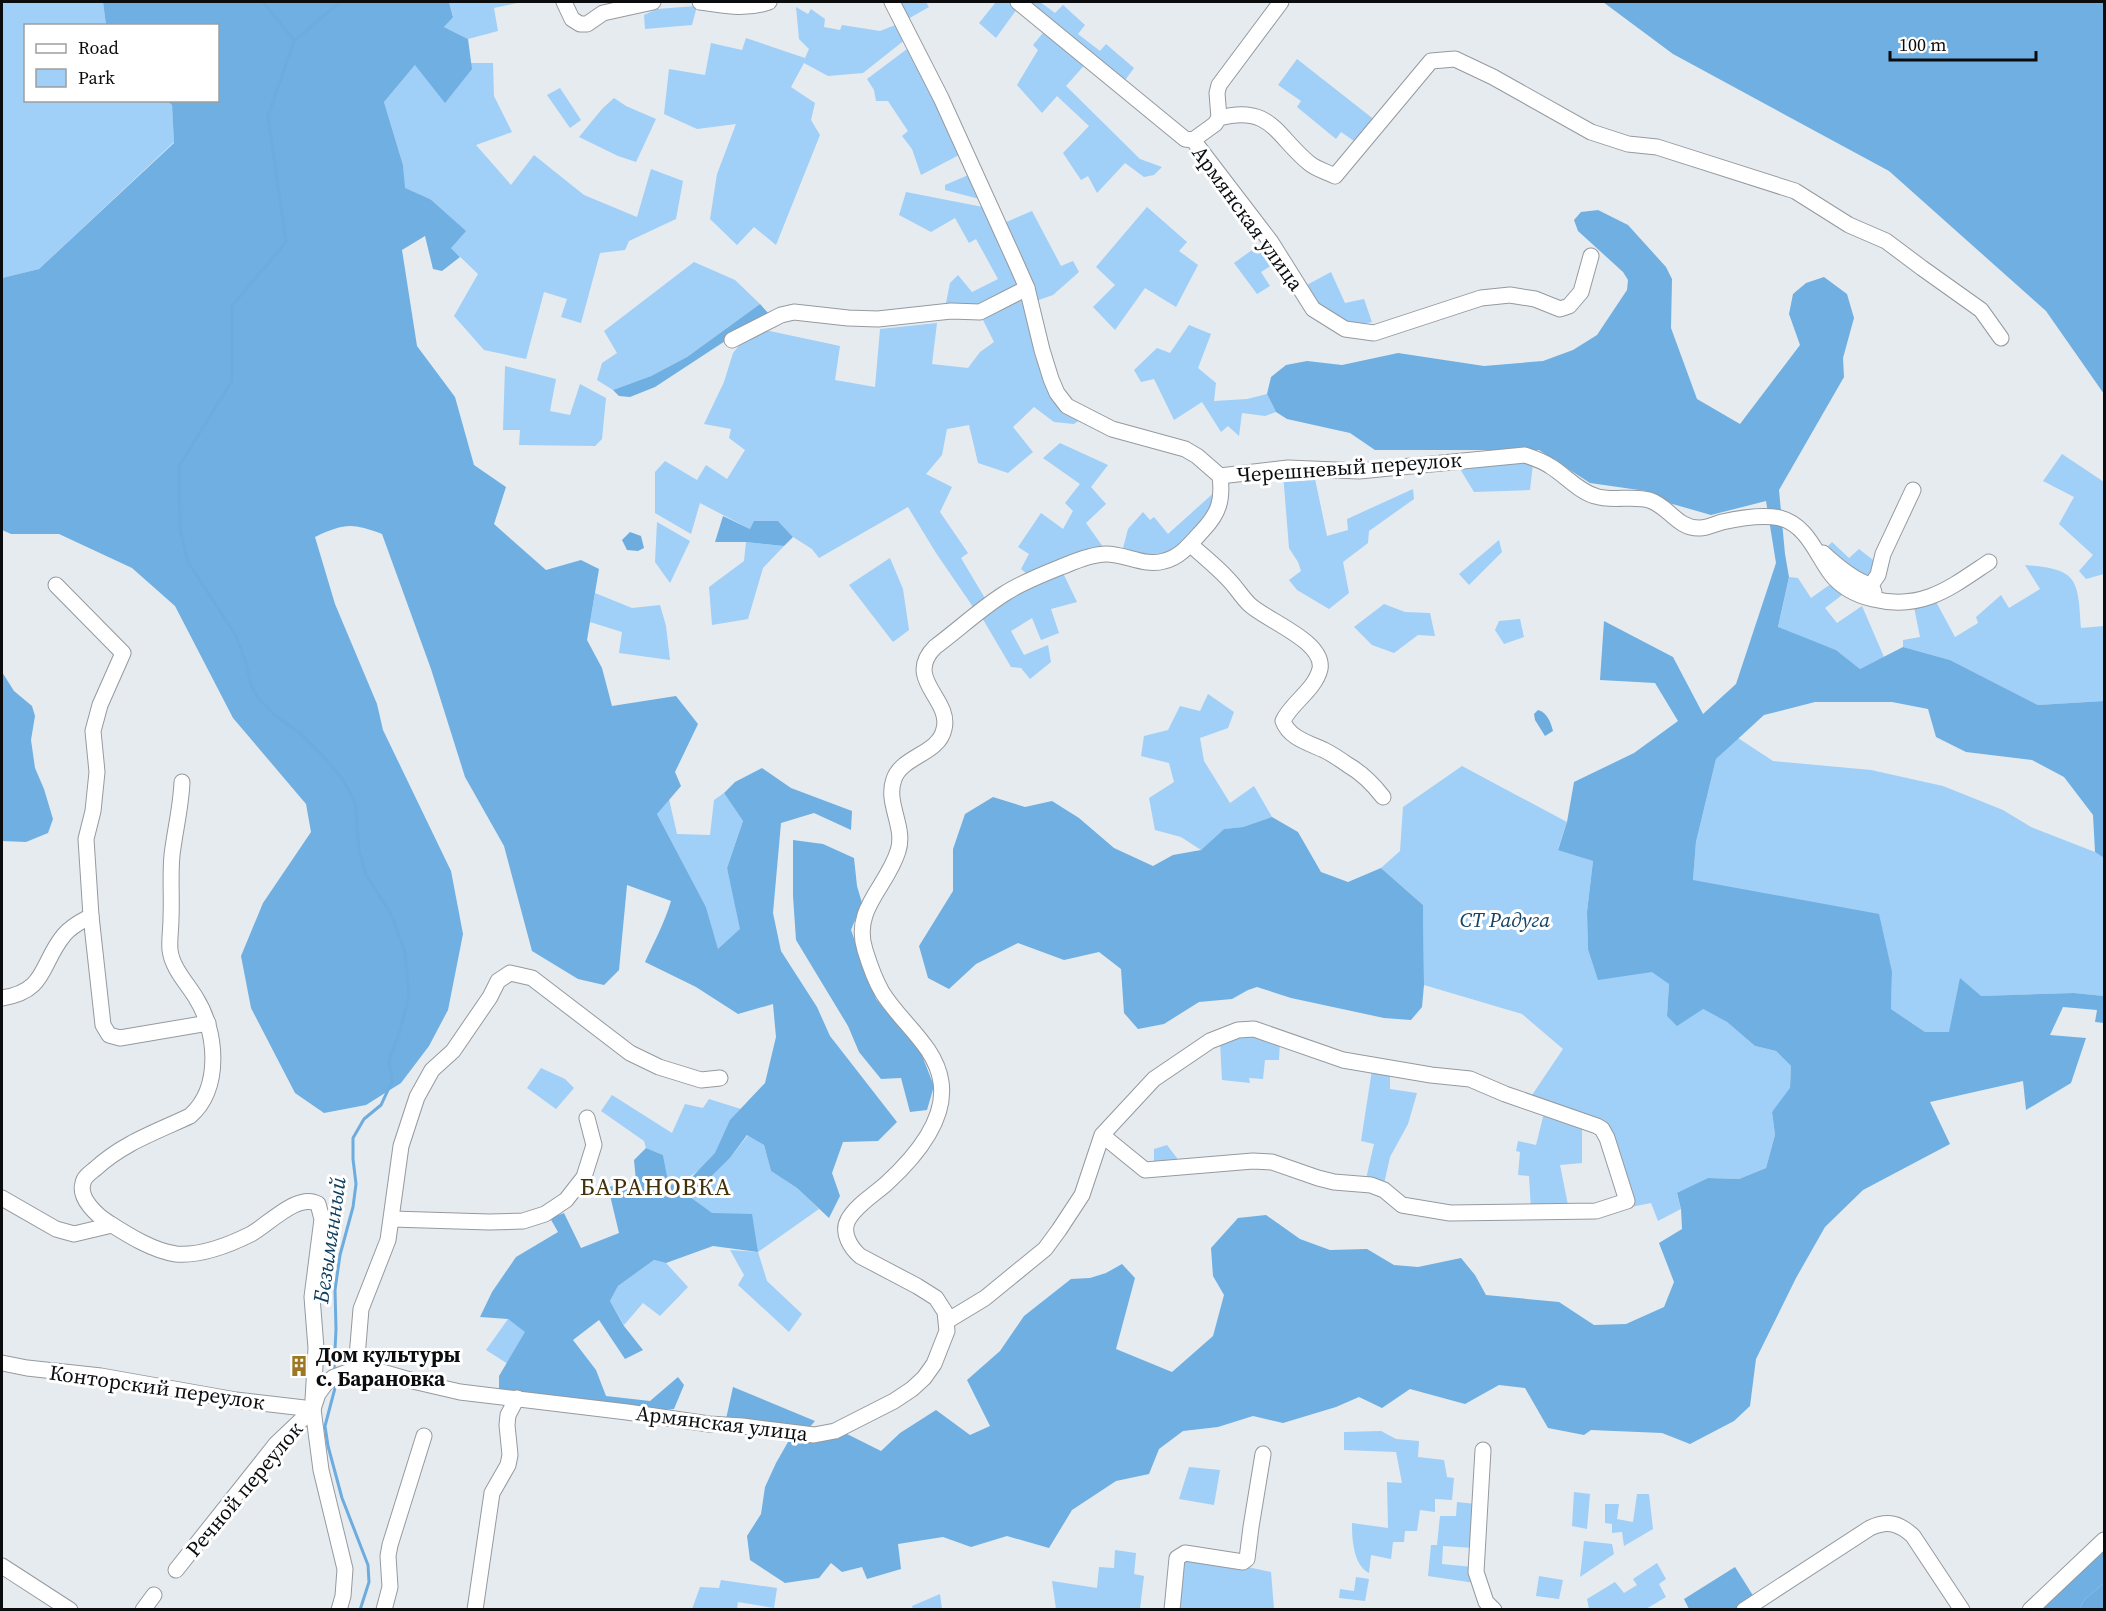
<svg xmlns="http://www.w3.org/2000/svg" width="2106" height="1611" viewBox="0 0 2106 1611" font-family="'Source Serif 4',serif">
<rect width="100%" height="100%" fill="#e6ebf0"/>
<g fill="#a0cff7">
<path d="M2 2H103L106 25 26 26V100L167 101 172 105 174 142 39 269 2 278Z"/>
<path d="M449 2H522L494 8 498 31 468 39 444 27 453 16Z"/>
<path d="M899 2H926L929 7 908 19Z"/>
<path d="M996 2H1013L1019 6 996 38 979 23Z"/>
<path d="M1024 2H1040L1055 13 1063 5 1085 25 1078 34 1100 51 1106 44 1134 68 1123 83Z"/>
<path d="M697 6 692 25 645 29 644 15 657 9Z"/>
<path d="M796 7 808 14 811 9 825 19 824 27 840 30 842 25 880 31 898 24 906 39 863 73 828 76 804 63 791 87 815 103 811 120 820 135 776 245 754 227 737 245 710 219 717 174 736 124 697 129 664 114 669 69 705 75 711 43 742 50 746 38 805 58 809 49 799 39Z"/>
<path d="M1047 28 1088 61 1066 86 1140 159 1162 167 1154 175 1144 177 1125 163 1097 193 1088 176 1081 180 1063 153 1089 126 1057 96 1042 113 1017 85 1038 50 1033 45Z"/>
<path d="M911 46 959 155 921 175 912 149 902 136 908 131 888 101H876L874 90 867 79Z"/>
<path d="M1297 59 1376 121 1357 143 1341 132 1336 139 1297 107 1301 101 1278 85Z"/>
<path d="M471 63H493L494 96 512 132 476 145 511 185 534 155 584 195 637 217 651 169 683 181 676 219 629 241 625 250 600 253 581 323 561 317 567 299 544 292 526 359 484 350 454 316 478 274 451 248 430 199 404 188 403 165 384 102 415 65 471 69Z"/>
<path d="M560 88 581 120 570 128 547 95Z"/>
<path d="M614 98 626 106 656 119 636 162 618 156 579 137 602 109Z"/>
<path d="M973 173 983 200 945 190V185Z"/>
<path d="M906 192 988 208 1023 287C999 298 973 313 946 303L950 283 958 275 972 292 998 279 976 239 969 243 955 218 931 232 899 215Z"/>
<path d="M1147 207 1187 242 1179 251 1198 265 1176 307 1145 288 1115 330 1093 307 1115 285 1096 267Z"/>
<path d="M1032 211 1061 266 1073 261 1079 272 1053 295 1036 301 1004 223Z"/>
<path d="M1263 242 1277 262 1261 272 1270 286 1257 294 1234 263Z"/>
<path d="M694 262 735 280 760 304 687 357 651 376 613 390 597 380 602 363 617 353 604 331Z"/>
<path d="M1331 272 1345 303 1364 299 1372 322C1333 333 1327 313 1303 287Z"/>
<path d="M1024 299 1035 356 1052 397 1081 419 1074 424 1054 422 1034 407 1013 427 1033 452 1008 473 978 463 969 425 947 429 942 455 926 474 952 487 940 512 968 553 961 558 986 600 973 607 936 553 908 507 819 558 812 549 793 537 778 521 750 529 700 503 691 534 655 513V472L665 461 697 480 706 465 727 479 745 450 729 438 731 429 704 424 724 382 733 353 742 342 765 330 840 346 835 380 875 387 880 329 937 323 932 364 968 368 980 352 994 342 983 320 1012 300Z"/>
<path d="M1189 325 1211 334 1198 368 1216 383 1214 401 1247 399 1267 394 1276 412 1265 416 1242 413 1239 436 1228 426 1221 432 1202 402 1174 420 1154 379 1141 382 1134 370 1157 348 1170 353Z"/>
<path d="M505 366 556 379 550 411 570 415 580 384 606 398 602 439 595 446 519 445 520 430H503Z"/>
<path d="M1060 443 1108 465 1091 487 1106 504 1086 523 1106 551 1031 577 1021 569 1029 554 1018 547 1041 513 1063 529 1073 511 1065 503 1080 484 1043 458Z"/>
<path d="M2062 454 2104 482V574L2086 579 2079 571 2093 555 2059 524 2074 497 2043 481Z"/>
<path d="M1524 459 1533 464 1530 490 1474 492 1457 464Z"/>
<path d="M1283 473 1314 474 1327 536 1348 530 1347 519 1413 489 1414 499 1369 531 1368 543 1343 562 1349 593 1329 609 1297 590 1289 580 1301 571 1298 562 1289 548Z"/>
<path d="M1218 489 1214 508 1195 532 1163 559 1122 552 1128 529 1143 512 1150 520 1154 517 1168 534Z"/>
<path d="M657 522 690 541 670 583 655 562Z"/>
<path d="M1499 540 1502 552 1469 585 1459 574Z"/>
<path d="M746 542 784 546 763 568 748 619 712 625 709 587 744 561Z"/>
<path d="M1832 542 1849 558 1859 549 1877 563 1871 575 1862 578 1825 549Z"/>
<path d="M890 558 903 589 909 630 893 642 849 585Z"/>
<path d="M2025 565C2078 569 2078 579 2081 628L2104 626V701L2038 705 1950 660 1903 647V640L1920 637 1914 607 1934 598 1955 637 1978 623 1976 617 2001 595 2009 608 2040 589Z"/>
<path d="M1063 573 1077 602 1051 609 1059 633 1041 640 1032 618 1011 631 1024 655 1048 645 1051 662 1030 679 1021 668 1011 667 981 616 1008 599Z"/>
<path d="M1789 577 1798 578 1811 598 1835 581 1846 592 1825 608 1837 623 1862 606 1884 657 1860 669 1836 650 1778 628Z"/>
<path d="M595 593 632 608 660 605 666 626 670 660 619 653 622 632 590 622Z"/>
<path d="M1384 604 1405 612 1430 613 1435 636 1418 635 1394 653 1372 645 1354 627Z"/>
<path d="M1520 619 1524 637 1504 644 1495 630 1499 621Z"/>
<path d="M1208 694 1234 712 1228 728 1200 738 1204 761 1230 803 1254 786 1272 817 1243 827 1224 829 1201 850 1181 837 1155 830 1149 798 1174 782 1169 763 1141 756 1144 736 1168 730 1180 706 1200 711Z"/>
<path d="M1738 738 1773 761 1871 770 1943 786 2003 810 2031 827 2095 852 2104 858V996L2074 993 1981 996 1949 1032H1925L1891 1009 1892 972 1693 880 1696 842 1716 759Z"/>
<path d="M1462 766 1567 822 1558 849 1593 861 1587 912 1588 949 1660 970 1669 984 1667 1016 1703 1009 1727 1022 1755 1046 1776 1051 1791 1066 1790 1092 1772 1112 1775 1135 1766 1168 1739 1179 1708 1178 1677 1194 1681 1209 1658 1221 1651 1203 1626 1208 1603 1140 1595 1131 1582 1128V1163L1560 1165 1569 1210H1531L1529 1176 1518 1175 1520 1152 1516 1151 1518 1141 1536 1145 1544 1113 1528 1101 1563 1049 1522 1014 1424 985 1423 905 1381 868 1400 851 1403 807Z"/>
<path d="M724 793 743 821 727 868 741 929 718 950 706 907 657 814 669 799 677 834 710 835 714 800Z"/>
<path d="M1250 1034 1280 1042 1279 1060H1265L1263 1079 1249 1078 1250 1083 1222 1080 1220 1042Z"/>
<path d="M541 1068 565 1079 574 1088 556 1109 527 1088Z"/>
<path d="M1372 1070 1390 1074V1089L1417 1093 1408 1124 1390 1157 1384 1184 1366 1179 1374 1144 1361 1141Z"/>
<path d="M612 1095 672 1133 685 1104 703 1108 709 1099 741 1109C725 1125 726 1138 715 1154 703 1170 687 1179 669 1187L663 1155 646 1148 644 1141 601 1111Z"/>
<path d="M748 1135 764 1145 771 1171 797 1188 819 1209 758 1252 767 1281 802 1314 789 1332 738 1285 744 1275 730 1250 758 1252 689 1197 730 1158Z"/>
<path d="M1167 1145 1177 1158V1164L1154 1166V1149Z"/>
<path d="M654 1260 666 1263 688 1287 660 1316 643 1303 624 1325 610 1301 618 1286Z"/>
<path d="M508 1319 526 1332 508 1364 486 1350Z"/>
<path d="M1381 1431 1396 1439 1419 1441 1418 1457 1444 1460 1447 1477 1454 1478 1452 1500 1435 1499V1512L1420 1510 1417 1531H1405L1404 1542H1393L1391 1559 1371 1555 1369 1573C1353 1565 1352 1538 1352 1523L1388 1528 1387 1482 1402 1483 1396 1452 1344 1450V1432Z"/>
<path d="M1189 1467 1220 1470 1214 1505 1179 1499Z"/>
<path d="M1574 1492 1590 1494 1587 1529 1572 1526Z"/>
<path d="M1637 1494H1649L1653 1529 1624 1546 1622 1532 1612 1533V1524L1605 1523V1504H1619L1617 1519 1633 1522Z"/>
<path d="M1457 1502 1476 1504 1474 1548 1443 1546 1442 1564 1473 1567 1475 1583 1428 1576 1431 1545H1437L1440 1516H1456Z"/>
<path d="M1584 1541 1612 1544 1614 1554 1580 1577Z"/>
<path d="M1115 1550 1136 1553 1134 1574 1144 1576 1140 1609H1056L1052 1581 1097 1588 1099 1567 1114 1568Z"/>
<path d="M1190 1555 1271 1572 1274 1609 1176 1610 1181 1560Z"/>
<path d="M1657 1563 1666 1579 1659 1584 1666 1597 1646 1609H1589L1587 1599 1615 1582 1624 1593 1637 1585 1633 1579Z"/>
<path d="M1539 1576 1563 1580 1559 1599 1536 1596Z"/>
<path d="M1356 1577 1369 1579 1365 1601 1339 1598 1340 1589 1354 1591Z"/>
<path d="M721 1580 777 1588 774 1608 738 1602 737 1609H692L700 1587 719 1588Z"/>
<path d="M940 1594 942 1609H913L912 1606Z"/>
</g>
<g fill="#6fafe2">
<path d="M103 2H449L453 17 444 27 468 39 472 69 445 103 415 65 384 102 403 165 405 188 430 199 466 231 451 248 460 257 442 271 433 269 425 236 402 250 417 346 455 397 474 465 506 487 494 524 546 570 581 560 599 569 587 640 602 668 612 706 676 696 698 724 675 772 681 786 657 814 706 907 718 949 740 929 727 868 743 821 724 793 735 782 762 768 791 788 852 811 851 830 814 813 781 823 773 913 781 951 817 1007 830 1036 897 1122 878 1141 843 1142 832 1173 840 1196 829 1218 797 1188 771 1171 764 1145 747 1135 730 1158 690 1197 712 1213 752 1214 758 1252 713 1246 666 1263 654 1260 618 1286 610 1301 624 1326 643 1350 625 1359 599 1320 573 1340 596 1370 606 1396 650 1401 678 1377 684 1385 674 1409 652 1411 499 1391V1376L525 1332 508 1319 480 1317 492 1292 516 1257 558 1232 550 1218 564 1213 581 1248 619 1233 608 1187 636 1181 634 1160 646 1148 663 1155 669 1186 692 1177 715 1153 730 1120 765 1083 776 1037 773 1004 738 1014 696 987 645 962C654 942 665 922 671 901L627 885 619 970 604 985 578 979 532 951 504 846 465 777 431 669 382 534C352 523 345 523 315 537L335 604 377 704 383 730 451 871 463 934 448 1010 429 1046 401 1083 366 1105 324 1113 295 1093 251 1008 241 956 263 903 311 832 306 804 233 718 175 606 132 568 59 534H11L2 530V278L39 269 174 143 172 105 167 101 218 100V26L106 25Z"/>
<path d="M1603 2H2104V394L2046 311 1889 171 1673 54Z"/>
<path d="M1598 210 1628 225 1666 267 1672 279 1671 328 1697 399 1740 424 1800 345 1789 314 1793 294 1806 283 1824 277 1847 294 1854 318 1843 358 1844 377 1779 490 1785 554 1789 577 1778 627 1836 650 1860 669 1903 647 1950 660 2038 705 2104 701V858L2095 852 2093 815 2064 777 2032 760 1966 752 1936 737 1928 709 1892 702H1815L1764 715 1716 759 1696 842 1693 880 1879 914 1892 972 1891 1009 1925 1032H1949L1960 978 1981 996 2074 993 2104 996V1023L2095 1022 2097 1010 2063 1007 2050 1035 2086 1038 2071 1083 2026 1110 2023 1081 1930 1102 1950 1144 1863 1190 1825 1227 1796 1278 1756 1359 1750 1406 1734 1421 1690 1444 1662 1433 1591 1430 1584 1435 1548 1428 1525 1388 1499 1385 1465 1404 1410 1389 1382 1408 1359 1397 1336 1407 1283 1423 1253 1416 1218 1427 1183 1431 1159 1449 1149 1474 1116 1481 1072 1510 1049 1548 1007 1536 971 1547 943 1537 898 1544 901 1569 867 1579 862 1567 842 1572 831 1563 819 1578 785 1583 750 1560 747 1536 761 1514 765 1487 776 1463 792 1435 813 1442 847 1434 881 1451 900 1433 936 1410 970 1435 990 1426 967 1380 1000 1351 1024 1316 1071 1279 1090 1278 1106 1273 1122 1264 1135 1278 1116 1349 1172 1372 1213 1336 1224 1295 1213 1276 1211 1248 1238 1218 1266 1215 1300 1239 1330 1250 1367 1249 1394 1265 1418 1267 1461 1258 1475 1275 1486 1295 1559 1302 1594 1325 1626 1324 1664 1307 1674 1282 1659 1243 1682 1229 1681 1209 1677 1193 1708 1178 1739 1179 1766 1168 1775 1135 1772 1112 1790 1088 1791 1066 1776 1051 1755 1046 1727 1022 1703 1009 1677 1026 1667 1016 1669 984 1652 972 1598 980 1588 949 1587 912 1593 861 1558 850 1567 822 1574 782 1634 753 1678 721 1655 683 1600 680 1604 621 1673 657 1703 714 1736 684 1776 563 1766 501 1711 515 1669 503 1646 491 1590 483 1539 450H1375L1350 433 1287 419 1276 412 1267 394 1271 377 1286 365 1307 361 1342 365 1398 353 1484 366 1543 361 1573 350 1597 335 1627 290 1628 280 1623 272 1578 231 1574 220 1581 212Z"/>
<path d="M760 304 768 313 655 387 630 397 619 396 613 390 651 376 687 357Z"/>
<path d="M723 516 750 529 754 521H778L793 537 784 546 746 542H715Z"/>
<path d="M2 672 14 691 32 706 35 716 31 740 35 768 44 789 53 819 48 833 26 842 2 841Z"/>
<path d="M993 797 1025 807 1052 801 1079 818 1114 848 1153 866 1173 855 1201 850 1224 829 1243 827 1272 817 1298 832 1321 872 1348 882 1381 868 1423 905 1424 985 1422 1007 1411 1020 1384 1018 1291 998 1257 987 1248 990 1232 999 1199 1002 1164 1024 1138 1029 1124 1013 1121 969 1099 952 1064 960 1018 943 976 964 949 989 928 978 919 946 953 891V849L965 814Z"/>
<path d="M793 840 823 844 854 858 857 886 862 903 851 930 876 999 921 1053 934 1086 927 1110 910 1112 901 1078 881 1079 859 1052 848 1026 796 940 793 896Z"/>
<path d="M733 1387 815 1421 808 1429 726 1419Z"/>
<path d="M2104 1548V1583L2085 1599 2079 1609 2041 1610Z"/>
<path d="M1735 1567 1754 1597 1736 1610 1689 1609 1684 1599Z"/>
</g>
<g fill="#6dacdf">
<path d="M630 532 641 536 644 548 638 551 627 550 622 540Z"/>
<path d="M1538 710C1547 712 1551 723 1553 731L1545 736 1535 720 1534 714Z"/>
<path d="M2104 1583V1609H2079L2085 1599Z"/>
</g>
<g fill="none" stroke-linecap="round" stroke-linejoin="round">
<g stroke="#6dacdf" stroke-width="3">
<path d="M263 2 294 40"/>
<path d="M334 1370 336 1329 335 1290 340 1255 353 1207 356 1184 353 1159V1138L364 1119 381 1105 392 1081 389 1060 400 1031 409 995 405 952 391 914 366 875 359 851 355 802 343 780 323 756 301 734 276 716 258 698 251 685 246 663 235 634 188 562 180 530 179 466 232 381V306L286 242 268 116 294 41 340 2"/>
<path d="M335 1388 325 1426 328 1446 342 1498 368 1565 369 1582 360 1610"/>
</g>
<defs>
<g id="minor">
<path d="M564 2 572 19 580 24H587L603 13 653 2"/>
<path d="M700 2C725 6 745 10 769 2"/>
<path d="M1018 2 1185 139 1193 140 1271 242 1313 309 1345 329 1374 333 1481 298 1510 295 1535 299 1560 309 1569 306 1581 292 1591 256"/>
<path d="M1219 118 1217 93 1219 85 1281 2"/>
<path d="M1193 140 1215 124 1219 118C1271 104 1276 136 1309 163 1316 169 1327 172 1335 176L1431 61 1455 59 1493 77 1591 132 1628 144 1657 147 1795 191 1849 225 1886 241 1922 268 1981 310 2001 338"/>
<path d="M732 340 781 315 794 312 848 318 878 319 951 311 980 312 1027 288"/>
<path d="M1220 476 1288 468 1359 471 1525 455C1534 458 1543 461 1550 466 1565 475 1578 491 1595 496 1613 502 1632 495 1649 500 1669 506 1677 529 1700 528 1707 528 1715 524 1722 522 1740 518 1762 514 1780 518 1807 525 1816 554 1831 574 1842 588 1856 595 1873 599 1922 611 1950 588 1989 562"/>
<path d="M1191 545C1203 556 1217 567 1228 579 1236 587 1241 596 1249 604 1265 620 1325 641 1320 669 1315 690 1290 704 1283 721 1289 738 1309 743 1324 750 1332 754 1341 760 1348 765 1362 773 1373 784 1383 797"/>
<path d="M1823 553C1836 565 1854 581 1871 585L1874 592"/>
<path d="M56 585 123 653 100 705 93 731 97 772 93 811 86 839 91 916 103 1025 109 1035 120 1038 208 1023"/>
<path d="M1871 585 1878 575 1883 554 1913 490"/>
<path d="M182 782C181 807 175 830 172 855 170 876 172 897 171 918 171 929 169 940 170 950 172 968 187 983 196 998 217 1031 222 1088 190 1116 156 1132 123 1143 95 1169 90 1173 84 1177 83 1183 78 1199 98 1216 109 1223 128 1235 153 1251 176 1254 200 1256 229 1245 251 1234 268 1225 298 1192 318 1204L322 1219 312 1297 316 1348 313 1400"/>
<path d="M2 998C47 991 40 964 64 935 71 926 82 921 91 916"/>
<path d="M2 1198 56 1229 74 1234 112 1225"/>
<path d="M392 1219 489 1222 523 1221 545 1214 566 1200 584 1177 594 1145 587 1118"/>
<path d="M947 1321 985 1298 1045 1249 1059 1230 1082 1195 1102 1135 1154 1079 1210 1041 1238 1030 1254 1029 1343 1060 1431 1075 1470 1079 1505 1094 1597 1126 1602 1129 1607 1138 1627 1201 1596 1211 1450 1213 1402 1205 1384 1190 1371 1185 1334 1182 1318 1178 1272 1162 1253 1161 1145 1170 1102 1135"/>
<path d="M2 1363 27 1368 101 1376 236 1400 313 1409"/>
<path d="M356 1369 361 1309 388 1240 401 1146 417 1097 432 1070 453 1051 490 997 498 981 510 973 532 978 630 1053 659 1067 701 1080 720 1078"/>
<path d="M1483 1450 1476 1572 1486 1602 1494 1610"/>
<path d="M2 1566 70 1610"/>
<path d="M176 1570 276 1444 313 1409"/>
<path d="M143 1610 154 1595"/>
<path d="M339 1610 343 1596 345 1569 321 1470 313 1409 318 1394 326 1383 334 1377 356 1369 368 1368 417 1382 460 1392 627 1412 709 1424 742 1426 814 1435 835 1431 894 1401 912 1389 924 1378 934 1364 947 1331 945 1312 936 1298 917 1286 860 1256C851 1248 841 1233 848 1220 856 1205 875 1194 887 1183 913 1159 947 1121 941 1082 936 1046 900 1022 882 992 875 980 869 963 865 950 852 909 887 887 898 851 906 827 885 803 894 779 902 756 939 754 944 729 952 699 903 679 935 647 958 630 979 610 1004 594 1022 582 1046 573 1066 565 1078 560 1093 554 1106 554 1126 554 1145 567 1164 561 1181 557 1192 542 1203 530 1219 513 1223 500 1220 476L1197 456 1185 449 1112 429 1067 406 1057 393 1051 379 1042 350 1027 288 1015 261 941 98 892 2"/>
<path d="M384 1610 390 1587 388 1556 390 1545 424 1436"/>
<path d="M475 1610 492 1493 508 1465 510 1455 507 1425 508 1415 517 1398"/>
<path d="M1172 1610 1177 1558 1185 1553 1243 1562 1247 1559 1251 1527 1263 1454"/>
<path d="M1744 1610 1870 1528C1888 1520 1899 1523 1913 1536L1962 1610"/>
<path d="M2030 1610 2104 1540"/>
</g>
</defs>
<use href="#minor" stroke="#959a9f" stroke-width="17"/>
<use href="#minor" stroke="#fff" stroke-width="15"/>
</g>
<defs>
<symbol id="building-bare" viewBox="-9 -9 18 18"><path d="M-4-6H4V6H1V3H-1V6H-4ZM-2.5-4.3h1.7v1.8h-1.7ZM.8-4.3h1.7v1.8H.8ZM-2.5-1h1.7V.8h-1.7ZM.8-1h1.7V.8H.8Z" fill="#9c7823" stroke="#fff" stroke-width="2.5" paint-order="stroke"/></symbol>
</defs>
<g fill-rule="evenodd">
<use href="#building-bare" x="284" y="1351" width="30" height="30"/>
</g>
<g text-anchor="middle" dominant-baseline="central" stroke-width="6" stroke-linejoin="round" paint-order="stroke">
<g font-size="21" fill="#0b0c0e" stroke="#fff">
<text transform="translate(1248 218) rotate(54)">Армянская улица</text>
<text transform="translate(1349 467) rotate(-4)">Черешневый переулок</text>
<text transform="translate(157 1387) rotate(8)">Конторский переулок</text>
<text transform="translate(722 1423) rotate(7)">Армянская улица</text>
<text transform="translate(244 1489) rotate(-50)">Речной переулок</text>
</g>
<g font-size="21" font-style="italic" fill="#154466" stroke="#fff">
<text x="1505" y="919">СТ Радуга</text>
</g>
<g font-size="21" font-weight="bold" fill="#0b0c0e" stroke="#fff" text-anchor="start">
<text x="316" y="1354">Дом культуры<tspan x="316" dy="24">с. Барановка</tspan></text>
</g>
<g font-size="22" font-style="italic" fill="#0e3f61" stroke="#fff">
<text transform="translate(329 1240) rotate(-82)">Безымянный</text>
</g>
<g font-size="24" letter-spacing="1.5" fill="#423108" stroke="#fff">
<text x="656" y="1186">БАРАНОВКА</text>
</g>
</g>
<rect width="2106" height="1611" fill="none" stroke="#0b0c0e" stroke-width="6"/>
<rect x="24" y="24" width="195" height="78" fill="#ffffff" stroke="#9d9e9f" stroke-width="1.5"/>
<rect x="36" y="44" width="30" height="9" fill="#ffffff" stroke="#9d9e9f" stroke-width="1.5"/>
<text x="78" y="54" font-size="18" fill="#0b0c0e">Road</text>
<rect x="36" y="69" width="30" height="18" fill="#a0cff7" stroke="#9d9e9f" stroke-width="1.5"/>
<text x="78" y="84" font-size="18" fill="#0b0c0e">Park</text>
<path d="M1890 51v9h146v-9" fill="none" stroke="#0b0c0e" stroke-width="3"/>
<text x="1899" y="51" font-size="18" fill="#0b0c0e" stroke="#ffffff" stroke-width="4.5" paint-order="stroke">100 m</text>
</svg>
